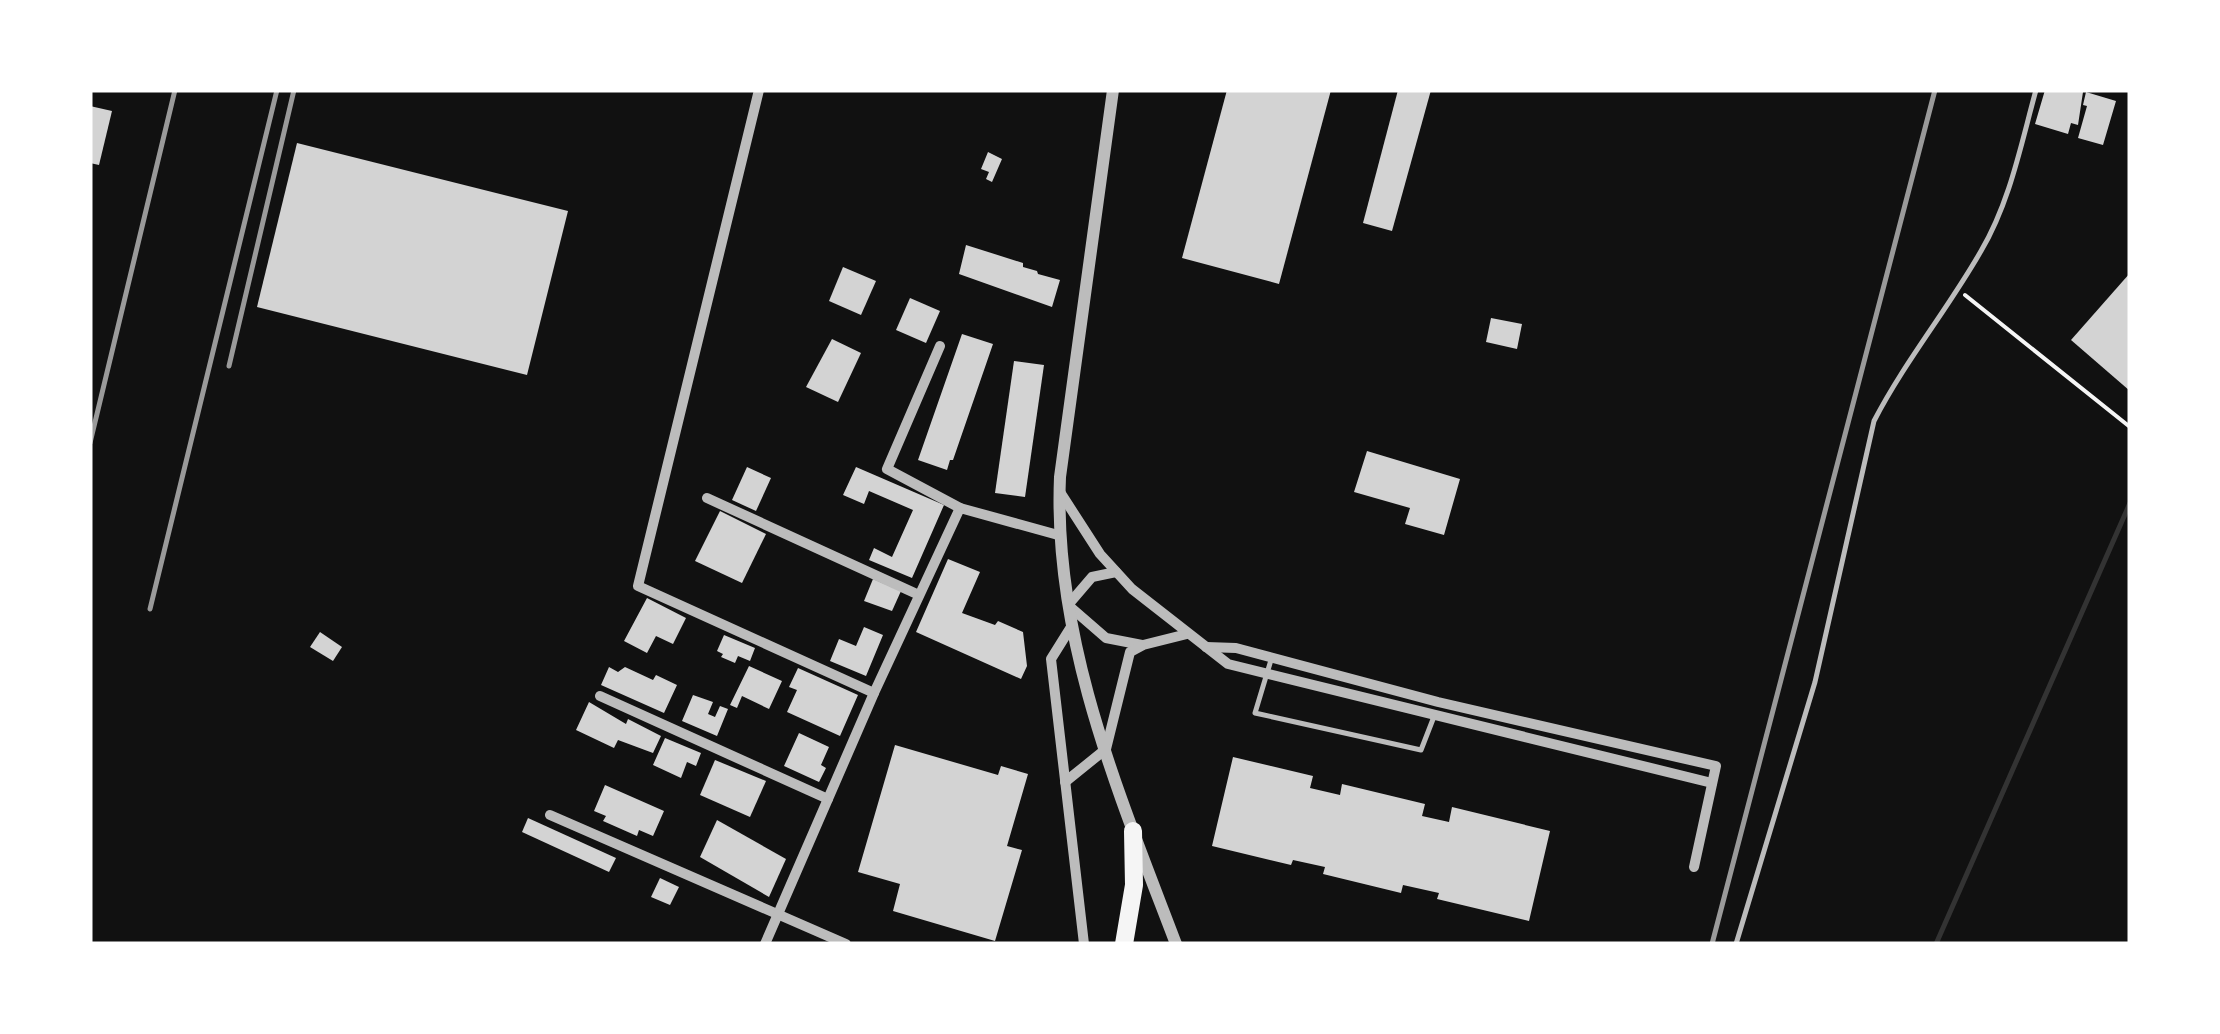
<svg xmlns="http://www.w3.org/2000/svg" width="2220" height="1034" viewBox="0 0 2220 1034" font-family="Georgia,serif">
<rect width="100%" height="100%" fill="#111"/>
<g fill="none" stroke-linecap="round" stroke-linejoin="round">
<path stroke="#333" stroke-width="5" d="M1936 944 2130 503"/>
</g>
<g fill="#d3d3d3">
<path d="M1227 90H1331L1279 284 1182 258Z"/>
<path d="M1398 90H1431L1392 231 1363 223Z"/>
<path d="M2045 90 2083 92 2078 125 2071 123 2068 134 2035 124Z"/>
<path d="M2086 92 2116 101 2103 145 2078 138 2087 106 2083 105Z"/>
<path d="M90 106 112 111 99 165 90 163Z"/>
<path d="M297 143 568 211 527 375 257 307Z"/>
<path d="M988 152 1002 159 992 182 986 179 989 172 981 169Z"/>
<path d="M966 245 1023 263V267L1037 271 1038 274 1060 280 1052 307 959 274Z"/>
<path d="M843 267 876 281 861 315 829 301Z"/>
<path d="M2130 273V391L2071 340Z"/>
<path d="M910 298 940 311 926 343 896 330Z"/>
<path d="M1491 318 1522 324 1517 349 1486 342Z"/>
<path d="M962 334 993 344 953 460H950L947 470 918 460Z"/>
<path d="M832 339 861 353 838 402 806 387Z"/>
<path d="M1014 361 1044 365 1025 497 995 493Z"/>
<path d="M1367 451 1460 479 1444 535 1405 524 1410 508 1354 492Z"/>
<path d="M747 467 771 478 756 511 732 500Z"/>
<path d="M856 467 944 505 912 578 869 560 874 548 892 557 913 510 869 491 864 504 843 495Z"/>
<path d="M720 511 766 534 742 583 695 561Z"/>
<path d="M948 559 980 572 962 613 995 625 998 621 1023 632 1027 666 1021 679 916 632Z"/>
<path d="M873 579 901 591 892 611 864 601Z"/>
<path d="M647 598 686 618 673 644 656 636 647 653 624 641Z"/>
<path d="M864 627 883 635 866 676 830 661 839 639 856 646Z"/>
<path d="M320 632 342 647 333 661 310 647Z"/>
<path d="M724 635 755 648 750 661 738 656 735 663 721 657 723 654 717 651Z"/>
<path d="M749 666 782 681 769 709 742 696 737 708 730 705Z"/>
<path d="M609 667 618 672 625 667 653 680 656 675 677 685 664 713 601 685Z"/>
<path d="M798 668 858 695 840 736 787 712 797 690 789 687Z"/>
<path d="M693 695 713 702 708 714 715 717 720 706 728 709 717 736 682 721Z"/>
<path d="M589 702 626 724 628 719 661 736 653 753 618 740 614 748 576 730Z"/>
<path d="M799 733 829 747 821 765 826 768 819 782 784 766Z"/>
<path d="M665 738 701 753 696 766 687 762 681 778 653 765Z"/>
<path d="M895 745 998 775 1001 766 1028 774 1007 846 1022 850 995 941 893 911 900 884 858 872Z"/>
<path d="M1233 757 1313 776 1310 788 1340 795 1342 784 1425 804 1422 816 1449 822 1452 807 1550 831 1529 921 1437 899 1439 893 1403 885 1401 893 1323 874 1325 867 1293 860 1291 865 1212 846Z"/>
<path d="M715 760 766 781 750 817 700 795Z"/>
<path d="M605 785 664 811 653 836 639 830 637 836 603 821 606 816 594 811Z"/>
<path d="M528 818 616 858 609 872 522 832Z"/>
<path d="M717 820 786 859 769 897 700 857Z"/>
<path d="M660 878 679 887 670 905 651 897Z"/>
</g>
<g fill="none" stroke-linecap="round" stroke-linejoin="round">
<path stroke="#f5f5f5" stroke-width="4" d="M1965 295 2130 427"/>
<g stroke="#bcbcbc" stroke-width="5">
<path d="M1271 660 1255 713 1421 750 1435 714"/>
<path d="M1736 944 1815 682 1874 421C1905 361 1948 309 1981 251 2010 202 2021 144 2036 90"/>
</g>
<g stroke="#bcbcbc" stroke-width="10">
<path d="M759 90 638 586 874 693"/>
<path d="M940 346 887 469 960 508"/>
<path d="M1060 492 1100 554 1132 589 1228 664 1712 783"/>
<path d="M707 498 919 595"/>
<path d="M1116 572 1092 577 1068 605 1106 638 1142 645"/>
<path d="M1071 627 1051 659 1084 944"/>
<path d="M1206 647 1236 648 1438 702 1716 766 1694 867"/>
<path d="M600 696 828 799"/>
<path d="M1065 782 1106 749 1130 652 1143 645 1187 634"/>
<path d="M550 815 846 944"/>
<path d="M765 944 874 693 960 508 1058 535"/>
</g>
<path stroke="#bcbcbc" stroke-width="12" d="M1113 90 1060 477C1053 640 1119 794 1176 944"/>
<path stroke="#f5f5f5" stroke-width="18" d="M1124 944 1134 885 1133 831"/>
<g stroke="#9a9a9a" stroke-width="5">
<path d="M229 366 294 90"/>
<path d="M90 443 175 90"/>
<path d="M150 609 277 90"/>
<path d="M1712 944 1935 90"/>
</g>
</g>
<rect width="2220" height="1034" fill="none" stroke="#ffffff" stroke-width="185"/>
</svg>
